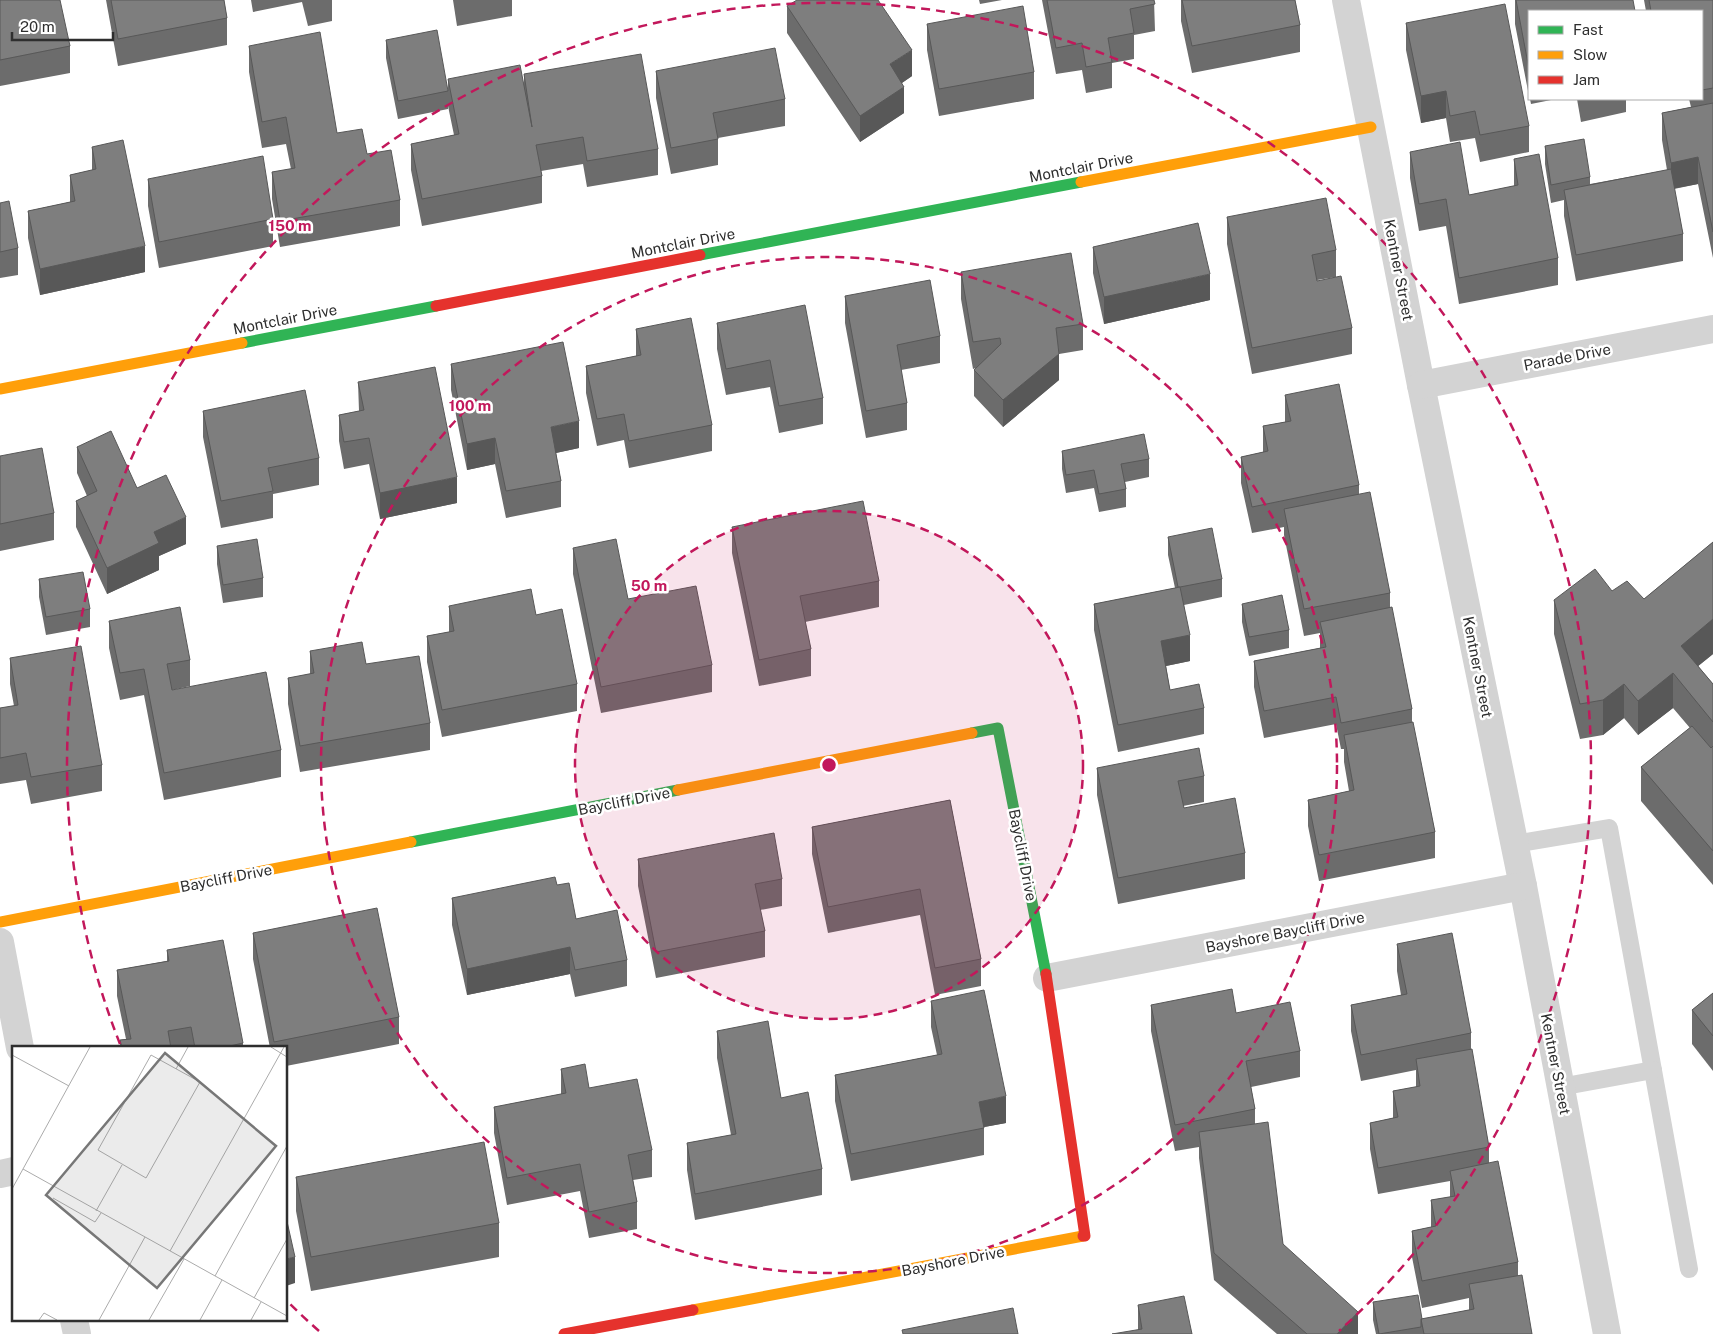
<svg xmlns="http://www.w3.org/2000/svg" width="1713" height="1334" viewBox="0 0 1713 1334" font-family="'Public Sans',sans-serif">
<rect width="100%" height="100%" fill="#fff"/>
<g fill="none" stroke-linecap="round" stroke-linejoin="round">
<g stroke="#d3d3d3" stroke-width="18">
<path d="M1514 844 1609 828 1689 1269"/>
<path d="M1560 1087 1653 1070"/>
</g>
<g stroke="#d3d3d3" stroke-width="28">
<path d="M1346 0 1421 385 1523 886 1607 1334"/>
<path d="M1421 385 1713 329"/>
<path d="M0 942 20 1048"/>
<path d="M1047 978 1523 886"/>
<path d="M0 1174 14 1171"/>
<path d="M74 1320 77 1334"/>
</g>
<g stroke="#30b455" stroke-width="11">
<path d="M700 255 1081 182"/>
<path d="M242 343 436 306"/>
<path d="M972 733 998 728 1046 974"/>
<path d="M411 842 678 790"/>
</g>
<g stroke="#ff9f0a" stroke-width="11">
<path d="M1081 182 1371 127"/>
<path d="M0 389 242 343"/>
<path d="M678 790 972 733"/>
<path d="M0 922 411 842"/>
<path d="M693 1310 1083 1236"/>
</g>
<g stroke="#e5322d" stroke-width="11">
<path d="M436 306 700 255"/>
<path d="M1046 974 1085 1236H1083"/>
<path d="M564 1334 693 1310"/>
</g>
</g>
<g fill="#6c6c6c">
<path d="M0 0 70 46V73L0 86Z"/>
<path d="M106 0H224L227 18V45L118 66Z"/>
<path d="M251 0H332V21L308 26 302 2 253 12Z"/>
<path d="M453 0H512V16L457 26Z"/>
<path d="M979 0H1002L980 4Z"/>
<path d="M1042 0H1154L1155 31 1134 35V59L1112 63V88L1086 93 1082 70 1056 74Z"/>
<path d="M1181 0H1295L1300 25V52L1192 73 1181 21Z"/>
<path d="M1515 0H1633L1529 11V96L1515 24Z"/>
<path d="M1644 0H1713V258L1698 184 1674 189 1683 234V261L1576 281 1564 216V200L1551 203 1545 164V146L1590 177V184L1667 170 1662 140V113L1691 107 1689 99H1702V11H1646Z"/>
<path d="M787 6 912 76 902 83 904 113 860 142 787 33Z"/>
<path d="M1406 23 1529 126V152L1480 162 1475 138 1450 142 1446 118 1421 123 1406 50Z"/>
<path d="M927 24 1034 72V99L939 116 927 50Z"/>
<path d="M386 40 448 90V79L524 84V74L658 149V175L587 187 583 164 541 171 542 176V203L422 226 411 170V144L454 135 448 106V109L398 119 386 58Z"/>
<path d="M249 46 337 133 400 200V226L280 247 272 199V172L291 169 286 144 262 148 249 72Z"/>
<path d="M656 71 785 99V126L718 138V165L671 174 656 98Z"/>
<path d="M1530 99H1556L1531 104Z"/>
<path d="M1577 99H1626V112L1581 122Z"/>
<path d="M92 147 145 272 40 295 28 238V211L70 202V175L92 170Z"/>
<path d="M1410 152 1469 195 1514 186V159L1558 258V285L1459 304 1446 226 1419 231 1410 178Z"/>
<path d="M148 179 273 219V246L159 268 148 206Z"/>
<path d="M0 203 18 248V275L0 278Z"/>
<path d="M1227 217 1336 250V277L1317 280 1352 328V354L1252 374 1227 244Z"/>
<path d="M1093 247 1210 300 1104 324 1093 273Z"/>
<path d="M961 272 1083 324V350L1059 354V380L1003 427 974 396V370L976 368 973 369 961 299Z"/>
<path d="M845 296 940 336V363L901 370 907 403V430L866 438 845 323Z"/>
<path d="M717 323 823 398V424L779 433 770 387 726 395 717 349Z"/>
<path d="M636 329 712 425V451L629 468 624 440 597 446 586 393V366L636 356Z"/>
<path d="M451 364 579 448 556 453 561 481V507L506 518 495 464 467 470 451 390Z"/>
<path d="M358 382 457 503 380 519 369 464 344 469 339 441V415L359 411Z"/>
<path d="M1285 395 1359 485V494L1390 593V608L1412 709V722L1435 832V858L1319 881 1308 826V800L1349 791 1344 762V749H1341L1336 724 1264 738 1254 687V661L1320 648V633L1304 636 1284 535V527L1252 533 1241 483V457L1263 452V426L1285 422Z"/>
<path d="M203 411 319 458V485L273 494V518L221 528 203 437Z"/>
<path d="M77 447 137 488 186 544 159 556V570L107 594 76 527V501L87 496 77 473Z"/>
<path d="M1062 451 1149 459V477L1125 482 1126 489V507L1099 512 1094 488 1066 493 1062 469Z"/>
<path d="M0 456 54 513V540L0 551Z"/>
<path d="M732 527 879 581V607L805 622 811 649V676L759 686 732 553Z"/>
<path d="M1168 537 1222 579V597L1184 605 1190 661 1166 666 1170 690 1204 708V734L1118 752 1094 630V604L1175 588 1168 555Z"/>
<path d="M1713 542V654L1698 666 1713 684V885L1641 801V767L1690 728 1673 708 1638 735 1624 718 1603 735 1580 739 1554 634V600L1612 591 1644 599Z"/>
<path d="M217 546 263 578V597L223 603 217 564Z"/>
<path d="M573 548 628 599 712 665V692L601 713 573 574Z"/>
<path d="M39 579 90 609V627L46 635 39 597Z"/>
<path d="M1242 604 1289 630V648L1249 656 1242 622Z"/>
<path d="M449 606 536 615 577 684V711L442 737 427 662V636L449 632Z"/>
<path d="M109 621 190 660V686L172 690 281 750V777L164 800 144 695 120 700 109 648Z"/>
<path d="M310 651 366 664 430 723V750L300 772 288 704V678L310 674Z"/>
<path d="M10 658 102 765V791L31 804 26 780 0 784V708L14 706 10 684Z"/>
<path d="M1097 768 1204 776V802L1183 806 1184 808 1245 853V879L1118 904 1097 795Z"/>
<path d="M950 800 981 959V986L935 995 920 915 828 933 812 854V827Z"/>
<path d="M638 859 782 879V906L760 910 765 931V957L656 978 638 886Z"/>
<path d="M557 885 576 919 627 960V986L575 997 570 974 467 995 452 925V898Z"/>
<path d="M253 933 399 1017V1044L286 1066V1048H270L253 959Z"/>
<path d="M1397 944 1471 1033V1049L1489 1147V1163L1518 1262V1276L1532 1334H1376L1373 1320V1302L1422 1319 1469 1310V1298L1422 1308 1412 1257V1231L1431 1227V1200L1450 1197V1181L1378 1194 1370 1149V1123L1393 1118V1091L1416 1087V1070L1361 1081 1351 1031V1005L1401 995 1397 971Z"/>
<path d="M167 950 243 1043V1048H120V1040L126 1039 117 996V970L167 961Z"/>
<path d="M1713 993V1071L1692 1044V1010Z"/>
<path d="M931 1001 1006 1123 984 1127V1155L851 1181 835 1101V1075L937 1055 931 1027Z"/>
<path d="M1151 1005 1236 1013 1300 1051V1077L1251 1087 1255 1109V1124L1283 1244 1358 1334H1277L1214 1280 1199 1158V1147L1175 1151 1151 1031Z"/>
<path d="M717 1031 822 1169V1195L695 1220 687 1170V1143L731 1135 717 1058Z"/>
<path d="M561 1069 589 1088 652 1150V1177L633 1180 637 1202V1229L589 1238 580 1191 507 1205 494 1133V1107L561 1094Z"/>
<path d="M296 1177 499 1223V1257L311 1291 296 1211Z"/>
<path d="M1138 1305 1192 1334 1138 1330Z"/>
</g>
<g fill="#585858">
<path d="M912 50V76L890 91V64Z"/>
<path d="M904 87V113L860 142V116Z"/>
<path d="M1446 91V118L1421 123V96Z"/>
<path d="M1698 157V184L1671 189V163Z"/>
<path d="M145 246V272L40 295V269Z"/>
<path d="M1210 274V300L1104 324V297Z"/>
<path d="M1059 354V380L1003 427V400Z"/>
<path d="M579 421V448L551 454V427Z"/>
<path d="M495 438V464L467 470V444Z"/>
<path d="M457 477V503L380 519V493Z"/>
<path d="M186 517V544L159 556V570L107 594V568L154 532Z"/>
<path d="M1713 619V654L1681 680V646Z"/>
<path d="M1190 635V661L1161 667V641Z"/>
<path d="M1673 673V708L1638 735V701Z"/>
<path d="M1624 684V718L1603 735V700Z"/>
<path d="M570 947V974L467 995V969Z"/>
<path d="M1006 1096V1123L979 1128V1102Z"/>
<path d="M295 1257V1283L286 1286V1259Z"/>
<path d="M1358 1312V1334H1337Z"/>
</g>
<g fill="#7e7e7e" stroke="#585858">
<path d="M0 0H60L70 46 0 60Z"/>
<path d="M111 0H224L227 18 118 39Z"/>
<path d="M797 0H878L912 50 890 64 904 87 860 116 787 6Z"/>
<path d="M1047 0H1154L1155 4 1130 9 1134 33 1108 38 1112 62 1086 67 1082 43 1056 48Z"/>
<path d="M1182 0H1295L1300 25 1192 46Z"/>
<path d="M1516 0H1633L1635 11H1529V69Z"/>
<path d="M1649 0H1713V88L1702 90V11H1651Z"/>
<path d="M1505 4 1529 126 1480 135 1475 111 1450 116 1446 91 1421 96 1406 23Z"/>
<path d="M1023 6 1034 72 939 89 927 24Z"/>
<path d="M437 30 448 91 398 101 386 40Z"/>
<path d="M320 32 337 133 362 129 367 154 391 150 400 200 280 221 272 172 295 168 286 117 262 122 249 46Z"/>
<path d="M775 48 785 99 713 113 718 139 671 148 656 71Z"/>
<path d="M641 54 658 149 587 161 583 137 536 145 542 176 422 199 411 144 459 134 448 79 520 65 532 127 524 74Z"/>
<path d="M1713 103V232L1698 157 1671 163 1662 113Z"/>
<path d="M1584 139 1590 177 1551 185 1545 146Z"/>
<path d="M123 140 145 246 40 269 28 211 75 201 70 175 96 169 92 147Z"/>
<path d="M1460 142 1469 195 1518 185 1514 159 1539 154 1558 258 1459 278 1446 199 1419 204 1410 152Z"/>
<path d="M263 156 273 219 159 242 148 179Z"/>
<path d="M1671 169 1683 234 1576 255 1564 190Z"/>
<path d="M1326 198 1336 250 1312 255 1317 281 1341 276 1352 328 1252 348 1227 217Z"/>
<path d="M9 201 18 248 0 252V203Z"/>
<path d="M1198 223 1210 274 1104 297 1093 247Z"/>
<path d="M1071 253 1083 324 1056 328 1059 354 1003 400 974 370 1001 344 1000 338 973 342 961 272Z"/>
<path d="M930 280 940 336 897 345 907 403 866 411 845 296Z"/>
<path d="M805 305 823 398 779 406 770 360 726 369 717 323Z"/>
<path d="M691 318 712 425 629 441 624 414 597 419 586 366 641 355 636 329Z"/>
<path d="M563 342 579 421 551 427 561 481 506 491 495 438 467 444 451 364Z"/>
<path d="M435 367 457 477 380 493 369 438 344 442 339 415 364 410 358 382Z"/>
<path d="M1339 384 1359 485 1252 507 1241 457 1268 451 1263 426 1291 421 1285 395Z"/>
<path d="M305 390 319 458 268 468 273 491 221 501 203 411Z"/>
<path d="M111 431 137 488 166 475 186 517 154 532 159 543 107 568 76 501 97 491 77 447Z"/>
<path d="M1144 434 1149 459 1121 464 1126 489 1099 494 1094 470 1066 475 1062 451Z"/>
<path d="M42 448 54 513 0 524V456Z"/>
<path d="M1370 492 1390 593 1304 609 1284 509Z"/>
<path d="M863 501 879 581 800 596 811 649 759 660 732 527Z"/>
<path d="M1212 528 1222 579 1180 587H1178L1168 537Z"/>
<path d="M257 539 263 578 223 585 217 546Z"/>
<path d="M616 539 628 599 696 586 712 665 601 687 573 548Z"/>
<path d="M1713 542V619L1681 646 1713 684V722L1673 673 1638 701 1624 684 1603 700 1580 704 1554 600 1595 569 1612 591 1627 581 1644 599Z"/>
<path d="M83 572 90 609 46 617 39 579Z"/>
<path d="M1180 587 1190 635 1161 641 1170 690 1199 684 1204 708 1118 725 1094 604Z"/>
<path d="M531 589 536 615 562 609 577 684 442 710 427 636 454 631 449 606Z"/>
<path d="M1282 595 1289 630 1249 637 1242 604Z"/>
<path d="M180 607 190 660 167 664 172 690 266 672 281 750 164 773 144 669 120 673 109 621Z"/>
<path d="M1392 607 1412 709 1341 723 1336 697 1264 711 1254 661 1326 647 1320 622Z"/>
<path d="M362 642 366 664 419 656 430 723 300 746 288 678 314 673 310 651Z"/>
<path d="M81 646 102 765 31 777 26 753 0 758V708L18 705 10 658Z"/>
<path d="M1413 722 1435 832 1319 855 1308 800 1354 790 1344 735Z"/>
<path d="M1692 726 1711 748 1713 746V851L1641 767Z"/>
<path d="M1199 748 1204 776 1178 781 1184 808 1235 798 1245 853 1118 878 1097 768Z"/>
<path d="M950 800 981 959 935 968 920 889 828 907 812 827Z"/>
<path d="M774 833 782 879 755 884 765 931 656 952 638 859Z"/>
<path d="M555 877 557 885 569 883 576 919 617 910 627 960 575 970 570 947 467 969 452 898Z"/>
<path d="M377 908 399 1017 274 1042 253 933Z"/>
<path d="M1452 933 1471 1033 1361 1055 1351 1005 1407 994 1397 944Z"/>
<path d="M223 940 243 1043 221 1048H195L191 1027 168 1031 171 1048H122L120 1040 131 1039 117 970 169 961 167 950Z"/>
<path d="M1232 989 1236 1013 1290 1002 1300 1051 1246 1061 1255 1109 1175 1125 1151 1005Z"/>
<path d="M984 990 1006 1096 979 1102 984 1128 851 1154 835 1075 942 1054 931 1001Z"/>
<path d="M1713 993V1036L1692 1010Z"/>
<path d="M768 1021 781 1098 808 1092 822 1169 695 1194 687 1143 736 1134 717 1031Z"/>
<path d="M1472 1049 1489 1147 1378 1168 1370 1123 1398 1117 1393 1091 1420 1086 1416 1059Z"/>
<path d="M585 1064 589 1088 637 1079 652 1150 628 1155 637 1202 589 1212 580 1164 507 1178 494 1107 566 1093 561 1069Z"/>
<path d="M1268 1122 1283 1244 1358 1312 1337 1334H1307L1214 1253 1199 1132Z"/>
<path d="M484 1142 499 1223 311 1257 296 1177Z"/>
<path d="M1498 1161 1518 1262 1422 1281 1412 1231 1436 1226 1431 1200 1455 1196 1450 1171Z"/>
<path d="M286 1217 295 1257 286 1259Z"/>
<path d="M1522 1275 1532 1334H1424L1421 1319 1474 1309 1469 1284Z"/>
<path d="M1418 1295 1422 1319H1421V1327L1379 1334 1373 1302Z"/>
<path d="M1184 1296 1192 1334H1112L1142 1329 1138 1305Z"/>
<path d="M1013 1308 1018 1334H903L902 1330Z"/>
</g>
<circle cx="829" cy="765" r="254" fill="#c2185b" fill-opacity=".12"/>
<g fill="none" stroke="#c2185b" stroke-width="2.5" stroke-dasharray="9 6">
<circle cx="829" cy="765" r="254"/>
<circle cx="829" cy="765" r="508"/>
<path d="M319 1331A762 762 0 0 1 290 1304M120 1044A762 762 0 1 1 1339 1331"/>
</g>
<g text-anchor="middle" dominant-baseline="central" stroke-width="5" stroke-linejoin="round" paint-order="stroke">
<g font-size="15" fill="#2e2e2e" stroke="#fff">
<text transform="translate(1081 167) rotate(-11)">Montclair Drive</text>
<text transform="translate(683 243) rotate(-11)">Montclair Drive</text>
<text transform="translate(1399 270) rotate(79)">Kentner Street</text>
<text transform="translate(285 319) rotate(-11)">Montclair Drive</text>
<text transform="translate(1567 357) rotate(-11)">Parade Drive</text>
<text transform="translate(1478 667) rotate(79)">Kentner Street</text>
<text transform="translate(624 801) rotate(-11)">Baycliff Drive</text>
<text transform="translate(1023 855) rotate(79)">Baycliff Drive</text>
<text transform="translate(226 878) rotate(-11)">Baycliff Drive</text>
<text transform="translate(1285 932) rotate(-11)">Bayshore Baycliff Drive</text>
<text transform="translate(1556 1064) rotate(79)">Kentner Street</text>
<text transform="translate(953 1261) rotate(-11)">Bayshore Drive</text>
</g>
</g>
<g transform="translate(12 1046)">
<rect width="275" height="275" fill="#fff"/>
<path fill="none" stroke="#ababab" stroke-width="1" d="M259 1 275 11M0 9 57 40M139 9 188 36 134 132 86 104ZM164 23 176 1M11 123 275 270M0 143 78 1M41 152 83 176 89 167M84 165 110 119M158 205 272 1M203 230 275 100M242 252 275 193M27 274 32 267 45 274M87 274 133 191M137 274 172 213M188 274 210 234M239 274 249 256"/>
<path fill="#777" fill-opacity="0.15" stroke="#777" stroke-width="2.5" d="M153 7 264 100 145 242 34 149Z"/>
<rect width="275" height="275" fill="none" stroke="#2e2e2e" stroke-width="2.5"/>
</g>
<circle cx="829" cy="765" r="8" fill="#c2185b" stroke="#fff" stroke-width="2.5"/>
<g font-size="15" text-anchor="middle" font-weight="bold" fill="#c2185b" stroke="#fff" stroke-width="5" stroke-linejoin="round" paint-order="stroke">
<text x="290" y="231">150 m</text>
<text x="470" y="411">100 m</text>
<text x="649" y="591">50 m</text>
</g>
<rect x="1528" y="10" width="175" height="90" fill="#ffffff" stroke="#ababab"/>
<rect x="1538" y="26" width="25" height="8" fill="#30b455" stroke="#ababab"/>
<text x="1573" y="35" font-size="15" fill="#2e2e2e">Fast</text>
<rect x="1538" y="51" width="25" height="8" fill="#ff9f0a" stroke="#ababab"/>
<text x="1573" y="60" font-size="15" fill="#2e2e2e">Slow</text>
<rect x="1538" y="76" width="25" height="8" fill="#e5322d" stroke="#ababab"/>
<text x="1573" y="85" font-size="15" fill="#2e2e2e">Jam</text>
<path d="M12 32v8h101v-8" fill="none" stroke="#2e2e2e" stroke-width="2.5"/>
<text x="20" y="32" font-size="15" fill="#2e2e2e" stroke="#ffffff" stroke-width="4" paint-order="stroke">20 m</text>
</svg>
